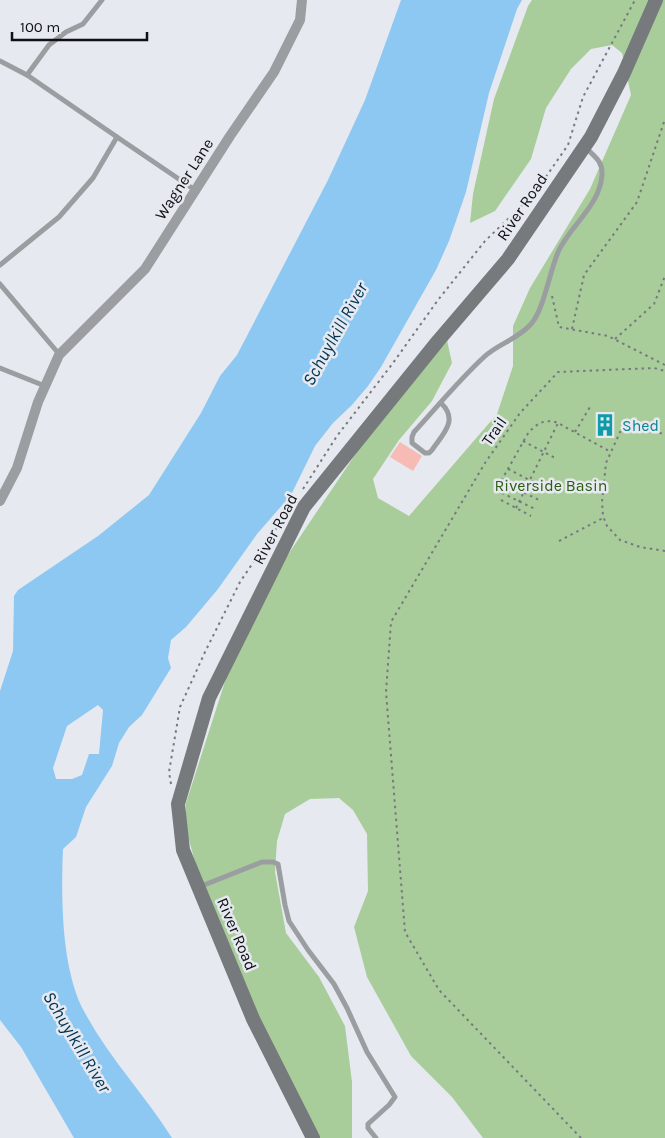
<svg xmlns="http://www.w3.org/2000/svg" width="665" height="1138" viewBox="0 0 665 1138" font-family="Karla,sans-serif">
<rect width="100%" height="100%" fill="#e6e9f0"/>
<path fill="#a8cd9a" d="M532 0H665V1138H483L452 1097 411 1056 367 977 354 927 368 891 367 834 353 810 339 798 310 799 285 814 277 841 275 872 286 933 319 977 345 1026 352 1082V1138H316L300 1107 206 902 186 829V803L238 641 275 574 365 440 447 340 452 363 432 401 399 440 373 479 378 498 409 516 497 414 513 366V326L530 288 590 189 631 95 622 53 612 45 591 49 571 69 546 108 531 159 495 211 470 223 473 194 494 99 528 6Z"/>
<path fill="#8dc8f3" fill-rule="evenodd" d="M401 0H522L517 9 489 93 466 192 449 241 436 270 381 367 368 386 352 405 333 423 315 446 291 495 257 534 218 589 186 627 171 640 168 658 171 668 142 715 129 727 119 743 112 766 86 807 76 837 63 849C61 897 61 971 85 1013 109 1058 145 1095 172 1138H74L21 1047 0 1020V691L13 651 14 596 18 590 98 536 149 495 201 413 220 376 237 355 328 180 365 100ZM98 705 103 710 99 754H89L82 775 72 779H56L53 768 67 726Z"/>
<path fill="#f6bbb4" d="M400 442 422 456 413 471 390 457Z"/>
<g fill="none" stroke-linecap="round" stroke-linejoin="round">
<g stroke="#77797e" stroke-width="2" stroke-dasharray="2.5 4" stroke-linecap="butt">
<path d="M552 296 559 327 608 336 665 365"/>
<path d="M572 329 584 275 637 202 665 119"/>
<path d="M615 339 654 304 665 276"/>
<path d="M626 419 606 463 602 502 603 516 607 526 620 540 640 547 665 551"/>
<path d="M621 429 656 431 665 435"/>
<path d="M575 432 590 407"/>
<path d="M523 441 557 459"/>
<path d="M508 469 551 491"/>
<path d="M501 481 539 500"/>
<path d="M303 489 337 436 393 363 438 300 485 241 534 194 568 145 583 97 635 0"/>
<path d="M496 490 535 509"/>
<path d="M495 492 527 435C535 424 545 418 558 423L611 452"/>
<path d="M501 500 531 516"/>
<path d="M516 508 558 423"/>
<path d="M559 541 603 518"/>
<path d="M171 784 169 772 180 707 205 652 240 582 288 511"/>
<path d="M581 1138 439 990 405 932 386 692 391 622 485 463 520 413 558 372 654 368 665 371"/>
</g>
<g stroke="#9b9ea0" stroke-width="5">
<path d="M0 61 27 75"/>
<path d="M117 137 195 190"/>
<path d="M0 265 59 217 93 178 117 137 27 75 49 45 66 32 83 24 102 0"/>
<path d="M0 284 59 354"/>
<path d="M0 368 45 386"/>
<path d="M441 403C459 420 443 434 432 450L429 453H425L412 443V437L414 432C437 407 459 380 484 357 498 344 518 339 531 324 544 310 550 269 559 250 572 224 600 205 602 175 603 161 594 156 585 147"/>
<path d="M199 887 262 862H273L278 864 285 905 289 921 308 950 334 984 347 1008 367 1052 395 1097 389 1105 368 1124V1128L376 1138"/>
</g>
<path stroke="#9b9ea0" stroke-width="10" d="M0 501 17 468 38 402 59 355 145 269 230 136 274 72 300 20 302 0"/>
<path stroke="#767a7d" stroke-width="14" d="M313 1138 253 1019 183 850 178 804 209 698 304 507 438 341 508 259 591 137 624 73 656 0"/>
</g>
<defs>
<symbol id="building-bare" viewBox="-9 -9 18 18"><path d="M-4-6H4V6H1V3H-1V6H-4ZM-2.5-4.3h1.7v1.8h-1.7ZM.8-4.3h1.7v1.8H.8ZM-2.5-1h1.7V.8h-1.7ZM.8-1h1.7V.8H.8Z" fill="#0f9aa8" stroke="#e6e9f0" stroke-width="2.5" paint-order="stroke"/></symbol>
</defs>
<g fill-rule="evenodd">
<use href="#building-bare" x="589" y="409" width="32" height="32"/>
</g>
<g text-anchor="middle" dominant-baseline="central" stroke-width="5" stroke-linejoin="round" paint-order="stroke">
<g font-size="16" fill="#0f1013" stroke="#e6e9f0">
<text transform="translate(184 179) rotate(-57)">Wagner Lane</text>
<text transform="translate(522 207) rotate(-56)">River Road</text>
<text transform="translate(494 431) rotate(-55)">Trail</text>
<text transform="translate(275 529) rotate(-62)">River Road</text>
<text transform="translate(237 934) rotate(67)">River Road</text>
</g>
<g font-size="16" fill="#0d838f" stroke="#e6e9f0" text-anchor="start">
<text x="622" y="425">Shed</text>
</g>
<g font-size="16" fill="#2c5c10" stroke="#e6e9f0">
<text x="551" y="485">Riverside Basin</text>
</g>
<g font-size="18" font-style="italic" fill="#01334f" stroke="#e6e9f0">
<text transform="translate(335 334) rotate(-61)">Schuylkill River</text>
<text transform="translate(77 1042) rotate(59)">Schuylkill River</text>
</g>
</g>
<path d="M12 32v8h135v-8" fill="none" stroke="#0f1013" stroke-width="2.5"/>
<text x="20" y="32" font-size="15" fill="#0f1013" stroke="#e6e9f0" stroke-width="4" paint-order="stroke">100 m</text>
</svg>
